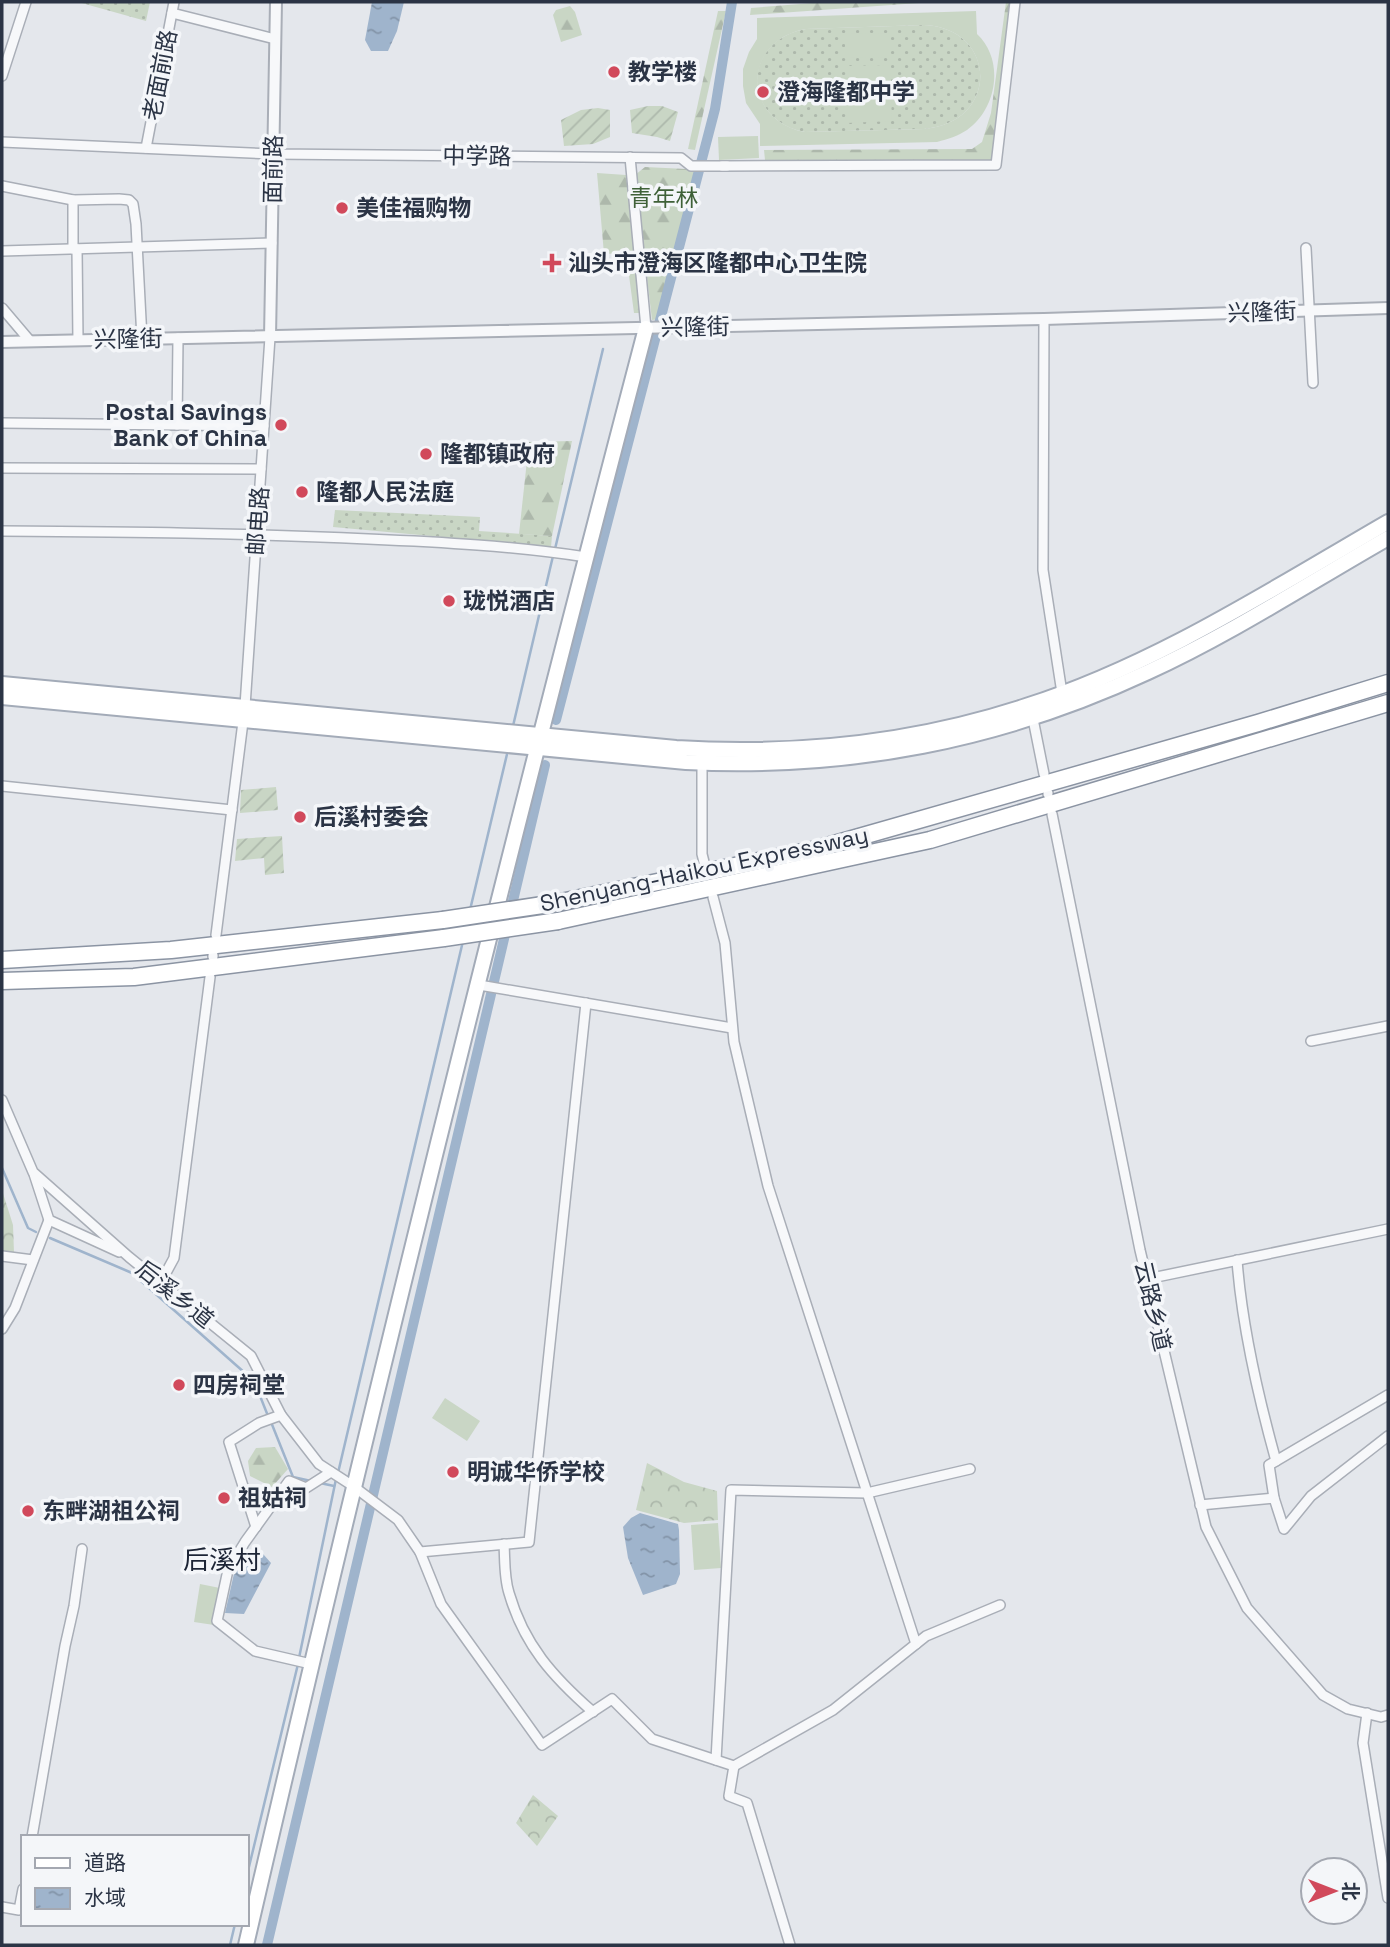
<svg xmlns="http://www.w3.org/2000/svg" width="1390" height="1947" viewBox="0 0 1390 1947" font-family="'Space Grotesk','Noto Sans SC',sans-serif">
<defs>
<pattern id="grass-dots" width="8" height="8" patternUnits="userSpaceOnUse" patternTransform="scale(1.75)"><rect width="8" height="8" fill="#c9d6c5"/><path d="M2 2h.1M6 6h.1" fill="none" stroke="#adb8ab" stroke-width="1.8" stroke-linecap="round"/></pattern>
<pattern id="forest-firs" width="22" height="20" patternUnits="userSpaceOnUse" patternTransform="scale(1.75)"><rect width="22" height="20" fill="#c9d6c5"/><path d="M5 1l3.5 6h-7zM16 11l3.5 6h-7z" fill="#adb8ab"/></pattern>
<pattern id="park-crowns" width="20" height="18" patternUnits="userSpaceOnUse" patternTransform="scale(1.75)"><rect width="20" height="18" fill="#c9d6c5"/><path d="M2 6a3 3 0 1 1 6 0M12 15a3 3 0 1 1 6 0" fill="none" stroke="#adb8ab"/></pattern>
<pattern id="garden-furrows" width="10" height="10" patternUnits="userSpaceOnUse" patternTransform="scale(1.75)"><rect width="10" height="10" fill="#c9d6c5"/><path d="M-1 1l2-2M0 10L10 0M9 11l2-2" fill="none" stroke="#adb8ab"/></pattern>
<pattern id="water-ripples" width="26" height="14" patternUnits="userSpaceOnUse" patternTransform="scale(1.75)"><rect width="26" height="14" fill="#9fb4cc"/><path d="M2 4q2-2 4 0t4 0M15 11q2-2 4 0t4 0" fill="none" stroke="#8293a7"/></pattern>
</defs>
<rect width="100%" height="100%" fill="#e4e7ec"/>
<g fill="url(#grass-dots)">
<path d="M78 2H150L146 21Z"/>
<path d="M924 25C998 28 1000 123 924 129L805 132C741 120 741 40 806 29Z"/>
<path d="M335 510 480 517 479 531 552 536 551 547 333 527Z"/>
</g>
<g fill="url(#forest-firs)">
<path d="M826 2H933L750 15 751 8Z"/>
<path d="M1006 2H1015L991 164 765 160 764 150 972 149 982 142 991 113Z"/>
<path d="M570 6 575 12 582 35 561 42 553 15 556 10Z"/>
<path d="M718 11H726L695 150 688 149Z"/>
<path d="M645 167 686 169 698 173 660 319 652 320 635 175Z"/>
<path d="M597 173 626 175 642 313H634L626 253 604 254Z"/>
<path d="M572 441 552 536 519 534 529 442Z"/>
<path d="M275 1447 288 1469 272 1487 250 1476 248 1461 256 1448Z"/>
</g>
<g fill="url(#park-crowns)">
<path d="M2 1190 13 1225 14 1253 2 1252Z"/>
<path d="M647 1463 684 1482 717 1491 718 1520 684 1523 636 1510Z"/>
<path d="M533 1795 558 1816 537 1846 516 1823Z"/>
</g>
<g fill="url(#garden-furrows)">
<path d="M648 106H662L678 112 670 141 657 137 632 133 630 110Z"/>
<path d="M598 108 610 110V137L593 144 564 146 561 120 581 110Z"/>
<path d="M276 787 278 810 240 813 241 790Z"/>
<path d="M282 836 284 873 265 875 264 858 235 861 237 839Z"/>
</g>
<g fill="#c9d6c5" fill-rule="evenodd">
<path d="M976 11 977 34C1005 60 997 109 967 130 958 136 948 139 937 142L760 146V124L746 103 743 86V69L749 52 757 39V18ZM924 25C998 28 1000 123 924 129L805 132C741 120 742 40 806 29Z"/>
<path d="M890 33V57L845 58V34Z"/>
<path d="M890 65 891 89 846 90V66Z"/>
<path d="M891 97 892 121 847 123V99Z"/>
<path d="M758 136 759 158 719 160 718 137Z"/>
<path d="M445 1398 480 1421 467 1441 432 1418Z"/>
<path d="M718 1523 721 1568 694 1570 691 1525Z"/>
<path d="M200 1584 220 1588 214 1625 194 1622Z"/>
</g>
<g fill="url(#water-ripples)">
<path d="M372 2H404L397 31 388 51H371L365 40Z"/>
<path d="M640 1513 678 1524 679 1530 680 1574 676 1584 643 1595 628 1558 623 1527 631 1518Z"/>
<path d="M256 1546 271 1563 244 1614 225 1613 236 1565Z"/>
</g>
<g fill="none" stroke-linecap="round" stroke-linejoin="round">
<g stroke="#9fb4cc" stroke-width="2.5">
<path d="M555 549 603 349"/>
<path d="M513 726 553 556"/>
<path d="M470 910 508 750"/>
<path d="M2 1168 28 1228 36 1232"/>
<path d="M50 1238 132 1273 254 1381 268 1416"/>
<path d="M271 1422 293 1477 311 1481"/>
<path d="M338 1473 463 941"/>
<path d="M320 1483 334 1486"/>
<path d="M299 1658 336 1479"/>
<path d="M247 1875 298 1664"/>
<path d="M230 1945 235 1924"/>
</g>
<g stroke="#9fb4cc" stroke-width="10">
<path d="M556 720 715 109 732 2"/>
<path d="M267 1945 545 765"/>
</g>
<defs>
<g id="minor">
<path d="M172 13 275 39"/>
<path d="M2 76 26 2"/>
<path d="M2 142 273 154 681 158 691 166H727"/>
<path d="M146 148 174 2"/>
<path d="M630 157 646 328"/>
<path d="M722 166 996 165 1015 2"/>
<path d="M2 186 73 200 119 199 129 200 133 204 136 224 142 339"/>
<path d="M1306 248 1313 383"/>
<path d="M73 249V200"/>
<path d="M77 249 78 340"/>
<path d="M2 251 272 243"/>
<path d="M2 308 30 341"/>
<path d="M1044 319 1043 570 1062 693"/>
<path d="M178 338 177 425 264 426"/>
<path d="M2 423 177 425"/>
<path d="M2 468 261 469"/>
<path d="M2 531C124 532 246 533 368 539 441 542 514 546 586 557"/>
<path d="M1033 719 1044 774"/>
<path d="M702 763V854L704 862"/>
<path d="M2 786 232 810"/>
<path d="M1048 793V794"/>
<path d="M1052 814 1140 1250 1206 1527 1247 1608 1323 1695 1348 1709 1381 1717 1388 1715"/>
<path d="M713 897 725 943 734 1042 768 1186 916 1644"/>
<path d="M216 935 245 706 270 337"/>
<path d="M213 957V955"/>
<path d="M479 985 732 1028"/>
<path d="M1311 1041 1388 1026"/>
<path d="M2 1100 33 1172 129 1257 251 1356 281 1415 319 1464 353 1486 398 1520 420 1552 441 1604 542 1745 612 1699 652 1739 734 1766 833 1710 926 1636 1000 1605"/>
<path d="M34 1174 49 1220 119 1252"/>
<path d="M2 1256 33 1260"/>
<path d="M1237 1260C1242 1328 1258 1396 1276 1461"/>
<path d="M1147 1279 1388 1229"/>
<path d="M161 1282 174 1258 210 977"/>
<path d="M2 1329 15 1308 49 1220"/>
<path d="M1274 1498 1269 1465 1388 1395"/>
<path d="M1200 1505 1274 1498 1284 1529 1311 1496 1388 1436"/>
<path d="M256 1527 229 1442 259 1423 281 1415"/>
<path d="M504 1544C505 1560 504 1578 509 1593 524 1645 553 1677 593 1712"/>
<path d="M420 1552 529 1542 586 1003"/>
<path d="M311 1664 255 1651 217 1621 228 1570 245 1542 289 1481 306 1488 331 1472"/>
<path d="M1367 1713 1363 1743 1388 1898"/>
<path d="M716 1760 731 1490 867 1493 970 1469"/>
<path d="M734 1766 729 1796 747 1803 790 1945"/>
<path d="M32 1837 65 1646 74 1606 82 1549"/>
<path d="M2 1907 19 1910 23 1889"/>
</g>
<g id="tertiary">
<path d="M270 337 276 2"/>
<path d="M2 342 1044 319 1388 308"/>
</g>
<g id="primary">
<path d="M2 684 676 748C794 755 914 743 1026 706 1155 665 1272 589 1388 522"/>
<path d="M2 697 686 762C849 770 1000 741 1148 672 1231 634 1309 583 1388 538"/>
<path d="M246 1945C371 1404 505 865 646 328"/>
</g>
<g id="motorway">
<path d="M556 903 817 849 1258 723 1388 683"/>
<path d="M558 921 930 840 1388 703"/>
<path d="M2 960 171 950 443 920"/>
<path d="M2 981 134 977 444 938"/>
</g>
</defs>
<use href="#minor" stroke="#a9aeb7" stroke-width="12"/>
<use href="#tertiary" stroke="#a9aeb7" stroke-width="14"/>
<use href="#primary" stroke="#a3abb8" stroke-width="18"/>
<use href="#motorway" stroke="#8b94a3" stroke-width="19"/>
<use href="#minor" stroke="#f7f8fa" stroke-width="9"/>
<use href="#tertiary" stroke="#f7f8fa" stroke-width="10"/>
<use href="#primary" stroke="#fff" stroke-width="14"/>
<use href="#motorway" stroke="#fff" stroke-width="16"/>
<defs>
<g id="motorway-bridge">
<path d="M443 920 556 903"/>
<path d="M444 938 558 921"/>
</g>
</defs>
<use href="#motorway-bridge" stroke="#8b94a3" stroke-width="19" stroke-linecap="butt"/>
<use href="#motorway-bridge" stroke="#fff" stroke-width="16"/>
</g>
<g fill="#d1495b" stroke="#f4f6f9" stroke-width="2.5">
<circle cx="614" cy="72" r="7"/>
<circle cx="763" cy="92" r="7"/>
<circle cx="342" cy="208" r="7"/>
<path d="M548.5 252.5h7v7h7v7h-7v7h-7v-7h-7v-7h7z"/>
<circle cx="281" cy="425" r="7"/>
<circle cx="426" cy="454" r="7"/>
<circle cx="302" cy="492" r="7"/>
<circle cx="449" cy="601" r="7"/>
<circle cx="300" cy="817" r="7"/>
<circle cx="179" cy="1385" r="7"/>
<circle cx="453" cy="1472" r="7"/>
<circle cx="224" cy="1498" r="7"/>
<circle cx="28" cy="1511" r="7"/>
</g>
<g text-anchor="middle" dominant-baseline="central" stroke-width="7" stroke-linejoin="round" paint-order="stroke">
<g font-size="23" font-weight="bold" fill="#2b3445" stroke="#f4f6f9" text-anchor="start">
<text x="628" y="72">教学楼</text>
<text x="777" y="92">澄海隆都中学</text>
<text x="356" y="208">美佳福购物</text>
<text x="568" y="263">汕头市澄海区隆都中心卫生院</text>
<text x="267" y="412" text-anchor="end">Postal Savings<tspan x="267" dy="26">Bank of China</tspan></text>
<text x="440" y="454">隆都镇政府</text>
<text x="316" y="492">隆都人民法庭</text>
<text x="463" y="601">珑悦酒店</text>
<text x="314" y="817">后溪村委会</text>
<text x="193" y="1385">四房祠堂</text>
<text x="467" y="1472">明诚华侨学校</text>
<text x="238" y="1498">祖姑祠</text>
<text x="42" y="1511">东畔湖祖公祠</text>
</g>
<g font-size="23" fill="#2b3445" stroke="#f4f6f9">
<text transform="translate(160 75) rotate(-79)">老面前路</text>
<text transform="translate(477 156) rotate(1)">中学路</text>
<text transform="translate(273 169) rotate(-89)">面前路</text>
<text transform="translate(1262 312) rotate(-2)">兴隆街</text>
<text transform="translate(695 327) rotate(-1)">兴隆街</text>
<text transform="translate(128 339) rotate(-1)">兴隆街</text>
<text transform="translate(258 521) rotate(-86)">邮电路</text>
<text transform="translate(704 869) rotate(-12)">Shenyang-Haikou Expressway</text>
<text transform="translate(175 1294) rotate(39)">后溪乡道</text>
<text transform="translate(1153 1306) rotate(77)">云路乡道</text>
</g>
<g font-size="23" fill="#3f6138" stroke="#f4f6f9">
<text x="664" y="198">青年林</text>
</g>
<g font-size="26" fill="#1d2536" stroke="#f4f6f9">
<text x="222" y="1560">后溪村</text>
</g>
</g>
<rect width="1390" height="1947" fill="none" stroke="#2b3445" stroke-width="7"/>
<rect x="21" y="1835" width="228" height="91" fill="#f4f6f9" stroke="#a4a8b1" stroke-width="2"/>
<rect x="35" y="1858" width="35" height="10" fill="#ffffff" stroke="#a4a8b1" stroke-width="2"/>
<text x="84" y="1870" font-size="21" fill="#2b3445">道路</text>
<rect x="35" y="1888" width="35" height="21" fill="url(#water-ripples)" stroke="#a4a8b1" stroke-width="2"/>
<text x="84" y="1905" font-size="21" fill="#2b3445">水域</text>
<g transform="translate(1334 1891) rotate(90)"><circle r="33" fill="#f4f6f9" stroke="#a4a8b1" stroke-width="2"/>
<path d="M0-5L12 26L0 18L-12 26Z" fill="#d1495b"/>
<text y="-10" font-size="19" font-weight="bold" text-anchor="middle" fill="#2b3445">北</text>
</g>
</svg>
